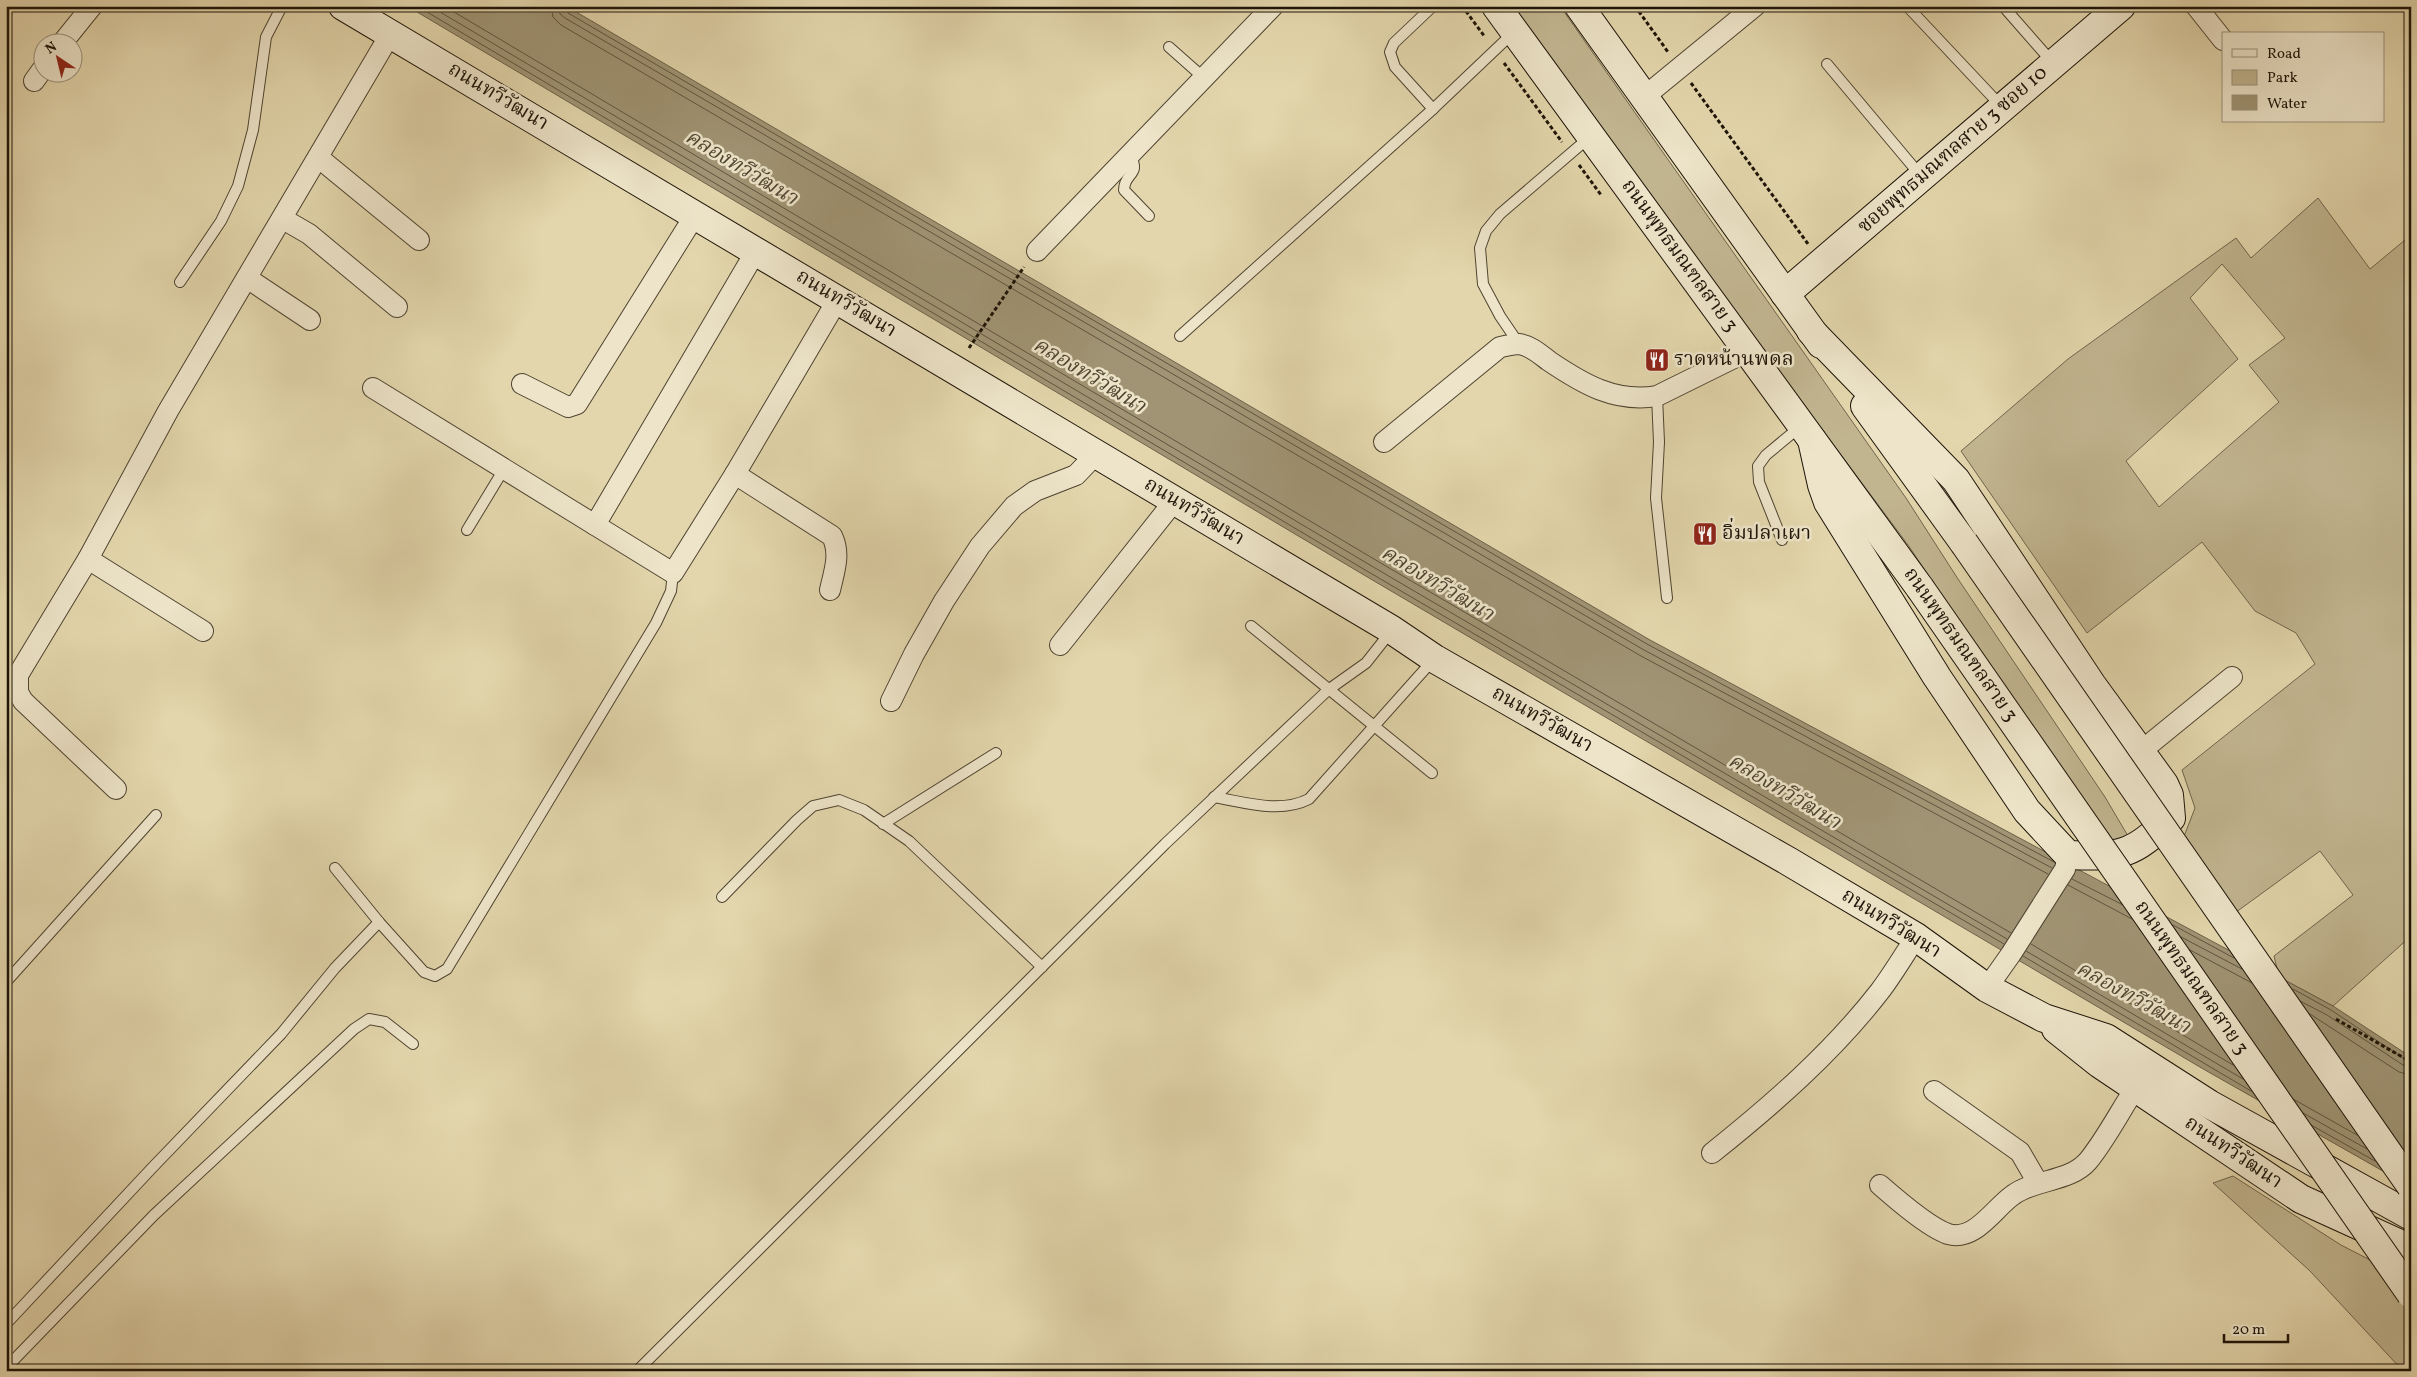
<svg xmlns="http://www.w3.org/2000/svg" width="2417" height="1377" viewBox="0 0 2417 1377" font-family="Vollkorn,'Noto Serif Thai',serif">
<rect width="100%" height="100%" fill="#e3d6ac"/>
<filter id="stains"><feTurbulence type="fractalNoise" baseFrequency=".004" numOctaves="4"/><feColorMatrix values="0 0 0 0 .2 0 0 0 0 .09 0 0 0 0 .02 0 0 0 .5 -.17"/></filter>
<radialGradient id="worn" r=".72"><stop offset=".6" stop-color="#630" stop-opacity="0"/><stop offset="1" stop-color="#630" stop-opacity=".3"/></radialGradient>
<g fill="#c1b590" stroke="#6f644c" fill-rule="evenodd">
<path d="M1513 6H1560L1906 498 1958 579 2105 797 2128 836 2110 845 1908 545 1620 158Z"/>
<path d="M2318 198 2370 269 2411 235V936L2333 1006 2279 977 2274 956 2353 895 2320 851 2217 926 2174 862 2195 808 2182 770 2315 664 2296 633 2255 611 2202 542 2087 633 1961 451 2068 359 2236 238 2251 258ZM2222 264 2285 338 2249 365 2279 402 2159 507 2126 461 2238 359 2190 298Z"/>
<path d="M2233 1176 2341 1245 2411 1281V1371H2403L2310 1271 2213 1183Z"/>
</g>
<path fill="#a09474" stroke="#6c6149" d="M407 6H566L1650 640 2333 1006 2411 1057V1187L2205 1070 1369 578Z"/>
<g fill="none" stroke-linecap="round" stroke-linejoin="round">
<g stroke="#5e543e" stroke-width="1">
<path d="M417 6 1372 574 2004 944"/>
<path d="M430 6 1375 568 2007 939"/>
<path d="M444 6 1379 562 2011 933"/>
<path d="M551 6 553 17 561 25 1641 656 2048 874"/>
<path d="M558 6 560 14 565 18 1644 650 2052 868"/>
<path d="M565 6 568 13 1647 644 2054 862"/>
<path d="M2072 879 2123 905"/>
<path d="M2068 885 2132 919"/>
<path d="M2173 925 2234 958"/>
<path d="M2181 937 2242 969"/>
<path d="M2031 944 2233 1065"/>
<path d="M2190 950 2252 983"/>
<path d="M2026 951 2243 1079"/>
<path d="M2023 956 2251 1091"/>
<path d="M2293 989 2331 1010 2406 1060 2411 1061"/>
<path d="M2300 1001 2327 1015 2403 1065 2411 1067"/>
<path d="M2310 1014 2399 1072 2411 1075"/>
<path d="M2293 1099 2357 1135"/>
<path d="M2303 1113 2367 1149"/>
<path d="M2311 1125 2375 1161"/>
</g>
<defs>
<g id="lane">
<path d="M1433 6 1394 43 1390 52 1395 67 1433 109"/>
<path d="M1907 6 2002 107"/>
<path d="M2003 6 2053 63"/>
<path d="M1169 47 1204 78"/>
<path d="M1827 64 1921 176"/>
<path d="M1130 155C1142 176 1124 172 1124 190L1149 216"/>
<path d="M180 282 221 221 238 186 253 130 266 37 282 6"/>
<path d="M1180 336 1433 109 1514 32"/>
<path d="M1519 344 1500 316 1483 284 1480 248 1486 231 1500 214 1591 136"/>
<path d="M1657 396 1659 442 1656 498 1667 598"/>
<path d="M467 530 504 469"/>
<path d="M1782 540 1759 482 1758 466 1766 455 1801 426"/>
<path d="M1251 626 1432 773"/>
<path d="M1214 797C1244 802 1280 814 1309 799L1434 659"/>
<path d="M883 824 996 753"/>
<path d="M335 868 379 922"/>
<path d="M722 897 797 820 813 806 839 800 864 810 909 841 1042 967"/>
<path d="M6 982 156 815"/>
<path d="M6 1324 152 1168 281 1034 335 968 379 922 424 972 435 976 447 969 656 623 671 591 673 573"/>
<path d="M6 1368 154 1215 354 1029 369 1019 385 1022 413 1044"/>
<path d="M637 1371 1165 844 1328 690 1366 663 1392 630"/>
</g>
<g id="street">
<path d="M2196 6 2223 40"/>
<path d="M63 42 92 6"/>
<path d="M34 81 42 70"/>
<path d="M1644 97 1755 6"/>
<path d="M319 158 419 240"/>
<path d="M283 219 309 234 397 307"/>
<path d="M1037 251 1273 6"/>
<path d="M247 278 310 320"/>
<path d="M522 384 568 407 577 404 695 215"/>
<path d="M373 388 595 525 756 251"/>
<path d="M1384 442 1500 347C1506 346 1513 344 1519 344 1530 345 1541 355 1549 361 1583 384 1615 403 1657 396L1748 351"/>
<path d="M735 474 832 536C841 554 834 572 830 590"/>
<path d="M595 525 673 573 735 474 838 299"/>
<path d="M88 559 168 411 391 33"/>
<path d="M1060 645 1175 500"/>
<path d="M891 701 914 654 944 601 980 546 1014 506 1035 491 1076 475 1097 453"/>
<path d="M2140 752 2232 677"/>
<path d="M116 789 23 701 18 692V675L88 559 203 631"/>
<path d="M1987 988 2011 954 2065 869 2068 855"/>
<path d="M1934 1091 2020 1152 2038 1183"/>
<path d="M1712 1153C1772 1105 1832 1053 1880 991 1893 974 1904 955 1916 937"/>
<path d="M1880 1185C1896 1199 1928 1227 1948 1234 1975 1242 1994 1208 2013 1195 2035 1179 2070 1182 2088 1161 2106 1139 2120 1111 2136 1087"/>
</g>
<g id="secondary">
<path d="M343 6 1392 630 1435 659 1788 861 1916 937 1987 988 2044 1018 2106 1038 2209 1104 2411 1216"/>
<path d="M1496 6 1920 588"/>
<path d="M1579 6 1821 344"/>
<path d="M1785 294 2121 6"/>
<path d="M1811 331 1956 480 2092 685 2164 784 2169 795 2171 818C2131 856 2122 857 2068 855L2027 811 1937 677 1828 502 1822 485 1812 440"/>
<path d="M1865 406 1964 543"/>
<path d="M2056 1029 2100 1064 2301 1199 2411 1249"/>
</g>
</defs>
<use href="#lane" stroke="#4e4431" stroke-width="12"/>
<use href="#street" stroke="#4e4431" stroke-width="22"/>
<use href="#secondary" stroke="#1d1408" stroke-width="30"/>
<g stroke="#1d1408" stroke-width="3" stroke-dasharray="4 2.5" stroke-linecap="butt">
<path d="M1462 6 1485 37"/>
<path d="M1635 6 1668 52"/>
<path d="M1504 63 1562 142"/>
<path d="M1691 83 1808 244"/>
<path d="M1579 165 1601 195"/>
<path d="M969 348 1024 267"/>
<path d="M2336 1019 2411 1062"/>
</g>
<use href="#lane" stroke="#ede4c9" stroke-width="10"/>
<use href="#street" stroke="#ede4c9" stroke-width="20"/>
<use href="#secondary" stroke="#ede4c9" stroke-width="28"/>
<defs>
<g id="secondary-bridge">
<path d="M1964 543 2411 1186"/>
<path d="M1920 588 2411 1294"/>
</g>
</defs>
<use href="#secondary-bridge" stroke="#1d1408" stroke-width="30" stroke-linecap="butt"/>
<use href="#secondary-bridge" stroke="#ede4c9" stroke-width="28"/>
</g>
<defs>
<symbol id="restaurant-square" viewBox="-11 -11 22 22"><rect x="-9" y="-9" width="18" height="18" rx="4" fill="#8f2418" stroke="#ede4c9"/><path d="M-5-6h1v4h1v-4h1v4h1v-4h1v5L-1.5 .5V6h-2V.5L-5-1ZM5-6V6H3V1.5H1.5Q1.5-4 5-6Z" fill="#fff"/></symbol>
</defs>
<g fill-rule="evenodd">
<use href="#restaurant-square" x="1643" y="346" width="28" height="28"/>
<use href="#restaurant-square" x="1691" y="520" width="28" height="28"/>
</g>
<g text-anchor="middle" dominant-baseline="central" stroke-width="5" stroke-linejoin="round" paint-order="stroke">
<g font-size="20" fill="#1d1408" stroke="#ede4c9">
<text transform="translate(498 97) rotate(31)">ถนนทวีวัฒนา</text>
<text transform="translate(1953 150) rotate(-41)">ซอยพุทธมณฑลสาย 3 ซอย 10</text>
<text transform="translate(1679 256) rotate(54)">ถนนพุทธมณฑลสาย 3</text>
<text transform="translate(846 304) rotate(31)">ถนนทวีวัฒนา</text>
<text transform="translate(1194 512) rotate(31)">ถนนทวีวัฒนา</text>
<text transform="translate(1960 645) rotate(55)">ถนนพุทธมณฑลสาย 3</text>
<text transform="translate(1542 720) rotate(30)">ถนนทวีวัฒนา</text>
<text transform="translate(1891 924) rotate(32)">ถนนทวีวัฒนา</text>
<text transform="translate(2191 978) rotate(55)">ถนนพุทธมณฑลสาย 3</text>
<text transform="translate(2233 1153) rotate(34)">ถนนทวีวัฒนา</text>
</g>
<g font-size="20" fill="#1d1408" stroke="#ede4c9" text-anchor="start">
<text x="1674" y="360">ราดหน้านพดล</text>
<text x="1722" y="534">อิ่มปลาเผา</text>
</g>
<g font-size="21" font-style="italic" fill="#514733" stroke="#ede4c9">
<text transform="translate(741 168) rotate(31)">คลองทวีวัฒนา</text>
<text transform="translate(1089 376) rotate(31)">คลองทวีวัฒนา</text>
<text transform="translate(1437 584) rotate(31)">คลองทวีวัฒนา</text>
<text transform="translate(1784 792) rotate(31)">คลองทวีวัฒนา</text>
<text transform="translate(2133 998) rotate(29)">คลองทวีวัฒนา</text>
</g>
</g>
<rect width="2417" height="1377" fill="none" stroke="#e3d6ac" stroke-width="25"/>
<rect x="8" y="8" width="2402" height="1362" fill="none" stroke="#1d1408" stroke-width="2.5"/>
<rect x="12" y="12" width="2392" height="1352" fill="none" stroke="#1d1408"/>
<rect x="2222" y="32" width="162" height="90" fill="#ede4c9" stroke="#9a917c"/>
<rect x="2232" y="49" width="25" height="8" fill="#ede4c9" stroke="#9a917c"/>
<text x="2267" y="58" font-size="15" fill="#1d1408">Road</text>
<rect x="2232" y="70" width="25" height="15" fill="#c1b590" stroke="#9a917c"/>
<text x="2267" y="82" font-size="15" fill="#1d1408">Park</text>
<rect x="2232" y="95" width="25" height="15" fill="#a09474" stroke="#9a917c"/>
<text x="2267" y="108" font-size="15" fill="#1d1408">Water</text>
<g transform="translate(58 58) rotate(325)"><circle r="24" fill="#ede4c9" stroke="#9a917c"/>
<path d="M0-4L9 19L0 12L-9 19Z" fill="#8f2418"/>
<text y="-8" font-size="14" font-weight="bold" text-anchor="middle" fill="#1d1408">N</text>
</g>
<path d="M2224 1334v8h64v-8" fill="none" stroke="#1d1408" stroke-width="2.5"/>
<text x="2232" y="1334" font-size="15" fill="#1d1408" stroke="#ede4c9" stroke-width="4" paint-order="stroke">20 m</text>
<rect width="100%" height="100%" filter="url(#stains)"/>
<rect width="100%" height="100%" fill="url(#worn)"/>
</svg>
